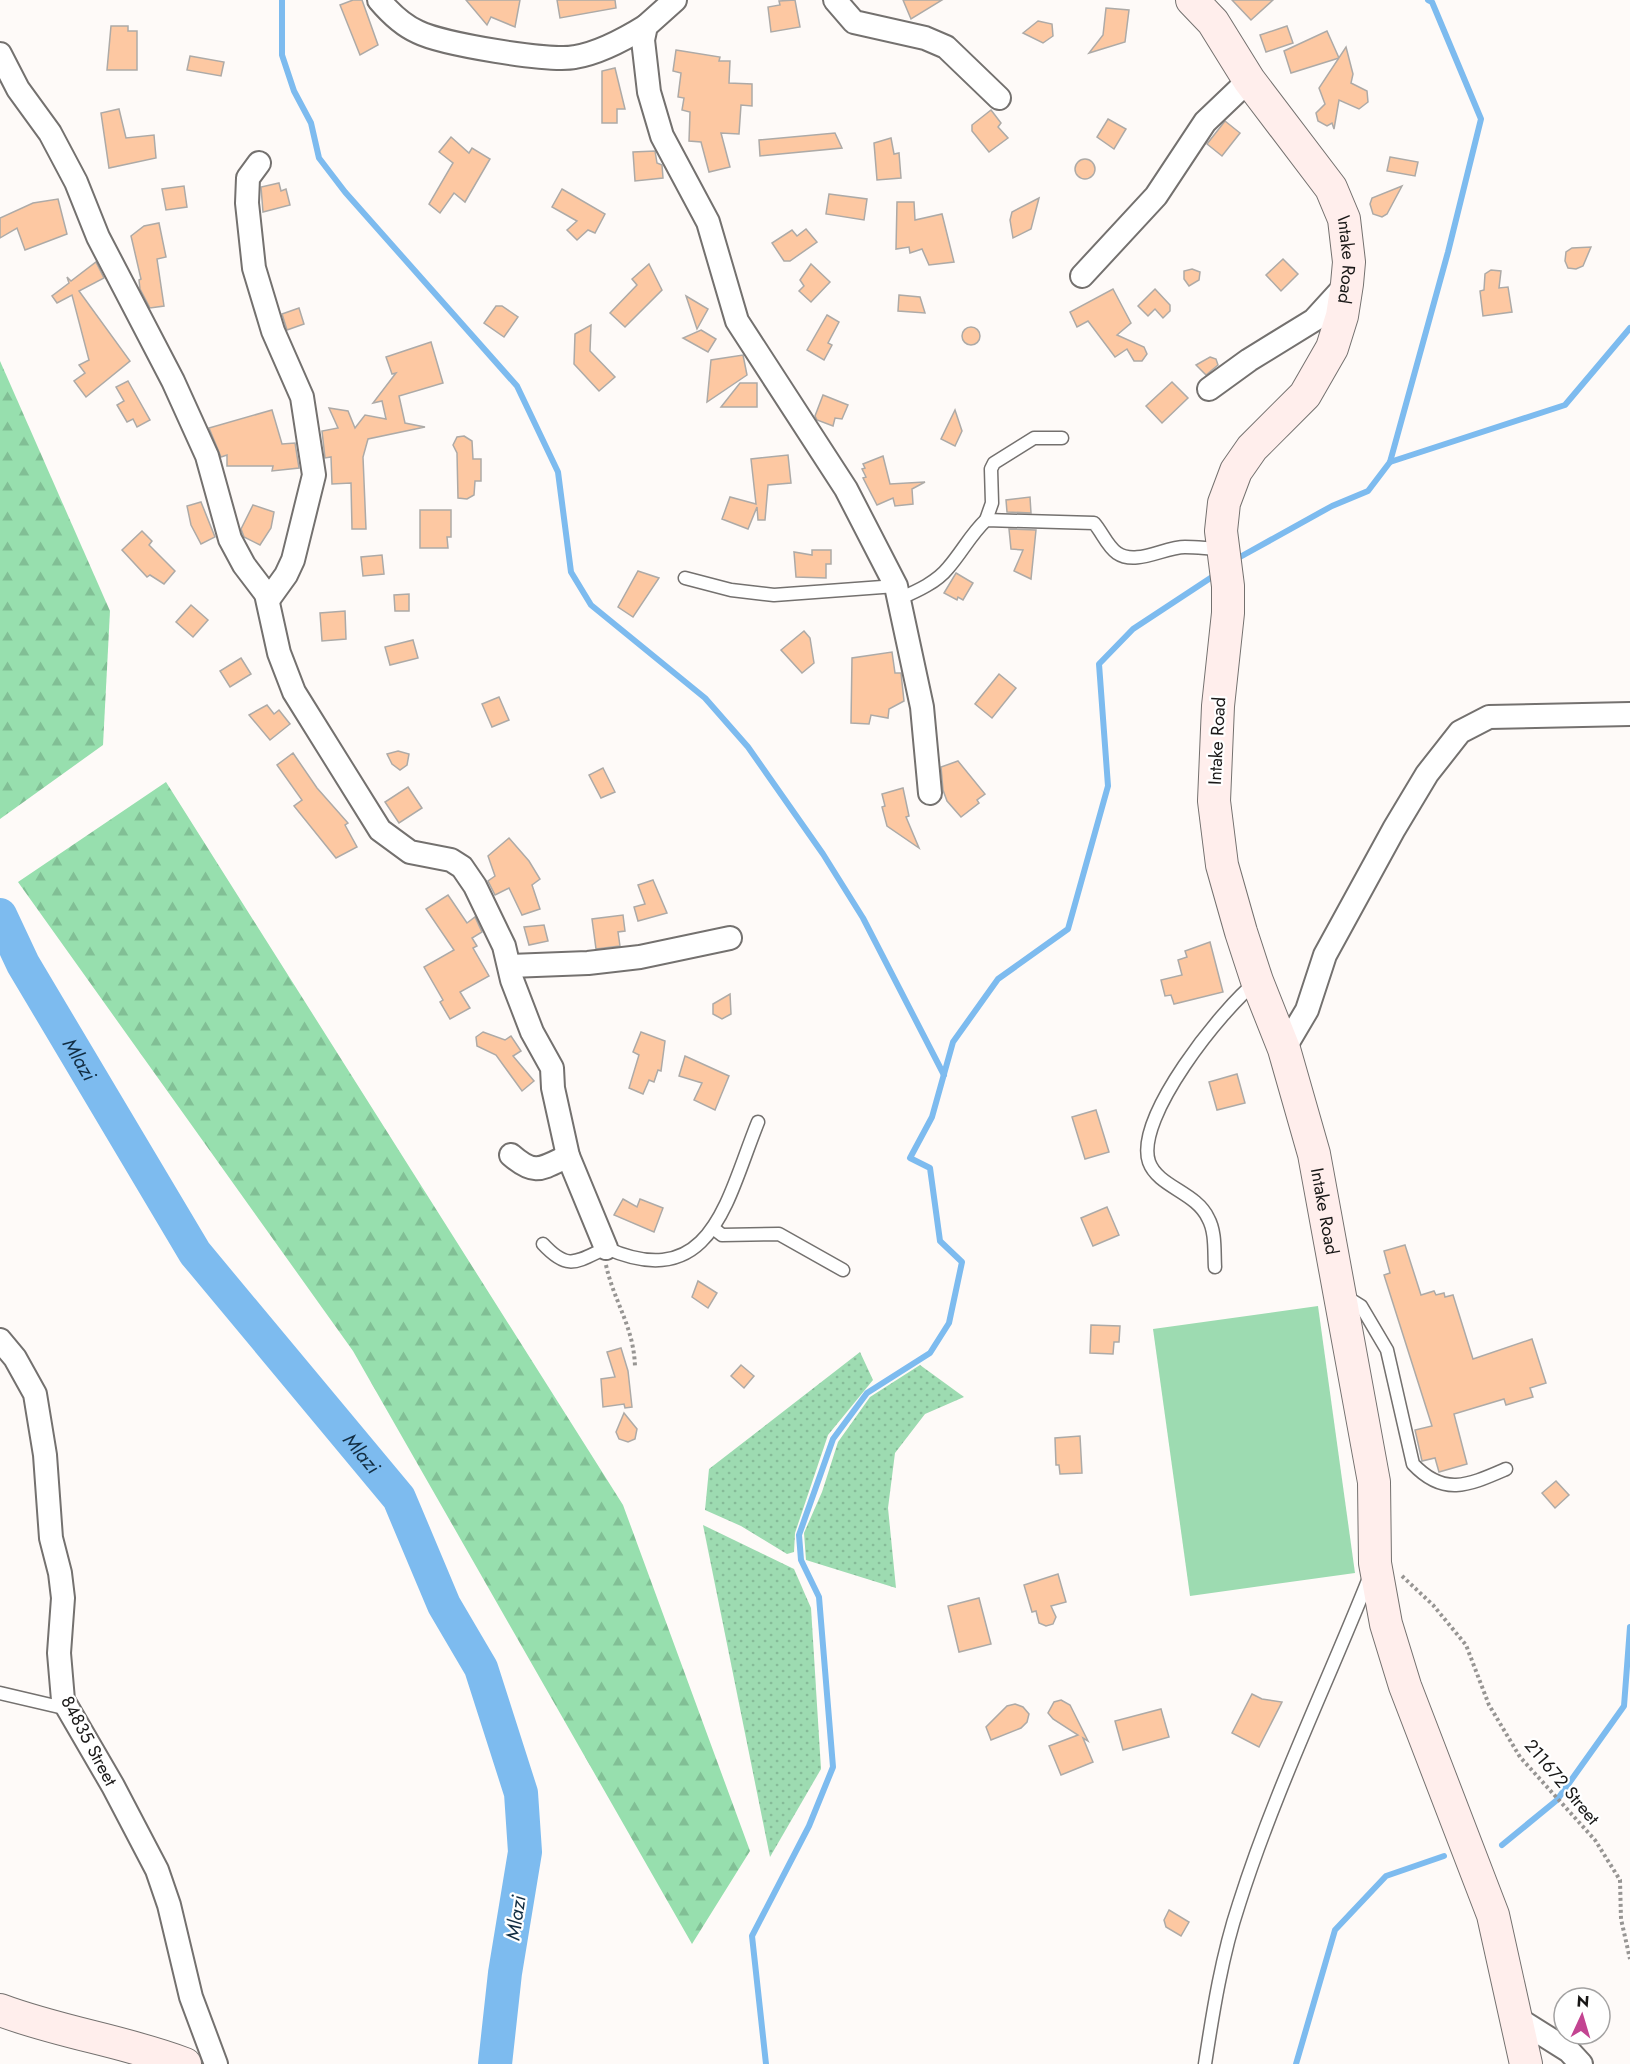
<svg xmlns="http://www.w3.org/2000/svg" width="1630" height="2064" viewBox="0 0 1630 2064" font-family="Jost,sans-serif">
<defs>
<pattern id="grass-dots" width="8" height="8" patternUnits="userSpaceOnUse" patternTransform="scale(1.5)"><rect width="8" height="8" fill="#9ddbb1"/><path d="M2 2h.1M6 6h.1" fill="none" stroke="#86bb98" stroke-width="1.8" stroke-linecap="round"/></pattern>
<pattern id="forest-firs" width="22" height="20" patternUnits="userSpaceOnUse" patternTransform="scale(1.5)"><rect width="22" height="20" fill="#97dfae"/><path d="M5 1l3.5 6h-7zM16 11l3.5 6h-7z" fill="#81bf95"/></pattern>
</defs>
<rect width="100%" height="100%" fill="#fefaf8"/>
<g fill="url(#grass-dots)">
<path d="M860 1352 873 1380 828 1435 795 1533 794 1552 787 1554 741 1526 705 1510 709 1469Z"/>
<path d="M920 1365 964 1397 925 1414 895 1453 888 1508 896 1588 806 1560 804 1533 822 1492 838 1442 870 1397Z"/>
<path d="M703 1525 794 1569 811 1608 821 1769 770 1857Z"/>
</g>
<g fill="url(#forest-firs)">
<path d="M0 361 110 611 103 745 0 819Z"/>
<path d="M166 782 623 1505 750 1851 692 1944 353 1351 18 882Z"/>
</g>
<path fill="#9ddbb1" d="M1318 1306 1355 1573 1190 1596 1153 1329Z"/>
<g fill="none" stroke-linecap="round" stroke-linejoin="round">
<g stroke="#7dbbef" stroke-width="6">
<path d="M282 0V55L294 91 311 123 319 158 345 192 517 386 558 472 571 572 591 605 705 698 748 747 823 854 863 918 944 1075"/>
<path d="M1390 462 1448 252 1481 119 1432 2 1428 0"/>
<path d="M1240 557 1332 506 1368 491 1390 462 1565 405 1630 328"/>
<path d="M1502 1845 1557 1800 1624 1706 1630 1627"/>
<path d="M766 2064 752 1936 809 1826 833 1767 819 1597 801 1560 799 1535 833 1439 867 1393 930 1353 949 1323 962 1262 940 1241 930 1168 910 1158 932 1117 953 1042 998 979 1068 929 1108 786 1099 664 1133 629 1212 577"/>
<path d="M1296 2064 1335 1930 1386 1876 1444 1856"/>
</g>
<path stroke="#7dbbef" stroke-width="34" id="s1" d="M0 915 23 964 195 1253 399 1498 444 1605 481 1668 521 1793 525 1852 505 1973 495 2064"/>
</g>
<g fill="#fdc8a2" stroke="#adaaa7" stroke-width="1.5">
<path d="M353 0H362L378 45 360 55 340 5Z"/>
<path d="M466 0H520L515 27 491 17 487 25Z"/>
<path d="M557 0H615L616 8 560 18Z"/>
<path d="M795 0 800 27 771 32 768 7 780 5 779 1Z"/>
<path d="M903 0H942L911 19Z"/>
<path d="M1232 0H1273L1251 20Z"/>
<path d="M1106 8 1129 10 1125 42 1089 53 1103 35Z"/>
<path d="M1038 21 1052 24 1053 36 1043 43 1023 33Z"/>
<path d="M111 26H128V31H137V70H107Z"/>
<path d="M1287 26 1293 43 1266 52 1260 35Z"/>
<path d="M1327 31 1339 58 1291 73 1284 51Z"/>
<path d="M1346 47 1353 74 1351 83 1367 91 1368 102 1359 109 1339 100 1334 129 1332 123 1327 126 1318 121 1316 113 1325 104 1319 88Z"/>
<path d="M676 50 720 57 719 61H730L729 83 752 84V106L741 105 739 134 721 133 730 167 709 172 701 142 689 141 690 112 682 110 684 98 678 97 681 73 673 71Z"/>
<path d="M190 56 224 62 221 76 187 70Z"/>
<path d="M615 68 625 109H617V123H602V71Z"/>
<path d="M119 109 126 138 154 135 156 158 109 168 101 113Z"/>
<path d="M991 110 1001 123 998 127 1008 138 989 152 972 131V125Z"/>
<path d="M1108 119 1126 129 1114 149 1097 137Z"/>
<path d="M1225 121 1240 133 1222 156 1207 144Z"/>
<path d="M835 133 842 148 760 156 759 140Z"/>
<path d="M451 137 469 153 472 148 490 159 465 202 454 193 440 213 429 204 453 163 439 152Z"/>
<path d="M891 138 894 154 899 153 901 178 877 180 874 143Z"/>
<path d="M655 151 657 163 662 165 663 178 635 181 633 152Z"/>
<path d="M1390 157 1418 162 1415 176 1387 171Z"/>
<circle cx="1085" cy="169" r="10"/>
<path d="M279 183 281 191 286 189 290 205 263 212 261 187Z"/>
<path d="M184 186 187 207 166 210 162 189Z"/>
<path d="M1402 186 1387 214 1382 217 1373 214 1370 204 1372 198Z"/>
<path d="M562 189 605 214 595 233 588 230 577 240 567 230 577 221 552 207Z"/>
<path d="M829 194 867 199 864 220 826 214Z"/>
<path d="M1039 198 1031 229 1013 238 1010 220 1012 212Z"/>
<path d="M58 199 67 234 25 250 17 228 0 238V218L33 203Z"/>
<path d="M897 202H914L915 220 942 214 954 262 929 265 922 249 910 253 909 247 896 249Z"/>
<path d="M159 223 166 257 157 259 164 306 150 308 140 289 139 280 141 279 131 236 144 226Z"/>
<path d="M806 229 817 242 790 261H784L772 243 792 230 797 236Z"/>
<path d="M1591 247 1583 266 1576 269 1568 268 1565 261 1566 252 1572 248Z"/>
<path d="M1283 259 1298 274 1281 291 1266 275Z"/>
<path d="M96 262 104 278 79 291 130 361 86 397 74 381 85 373 79 365 89 360 72 295 57 303 52 296 69 283 67 277 71 281Z"/>
<path d="M649 264 662 290 625 327 610 313 637 285 632 279Z"/>
<path d="M811 264 830 282 811 302 799 291 804 286 800 280Z"/>
<path d="M1192 269 1200 272 1199 280 1189 286 1184 279V271Z"/>
<path d="M1491 270 1501 271 1499 288 1508 287 1512 312 1483 316 1480 291 1484 290 1485 274Z"/>
<path d="M1113 289 1131 323 1117 335 1144 347 1147 354 1142 361H1134L1127 349 1115 357 1088 321 1077 327 1070 312Z"/>
<path d="M1155 289 1170 305V311L1163 318 1155 309 1148 316 1138 306Z"/>
<path d="M899 295 920 297 925 313 898 311Z"/>
<path d="M686 296 708 309 697 329Z"/>
<path d="M496 306H502L518 317 504 337 484 323Z"/>
<path d="M299 308 304 324 287 330 282 314Z"/>
<path d="M827 315 839 322 828 343 832 345 824 360 807 350Z"/>
<path d="M591 325 590 351 615 377 599 391 574 364 575 334Z"/>
<circle cx="971" cy="336" r="9"/>
<path d="M701 330 716 339 708 352 683 338Z"/>
<path d="M431 342 443 383 399 396 405 423 425 427 368 439 363 457 366 529H352L351 483 332 484 331 457 325 458 322 431 338 428 329 408 348 411 355 428 365 415 386 419 382 401 373 403 396 373 392 374 386 357Z"/>
<path d="M743 355 747 375 707 402 711 360Z"/>
<path d="M1210 357 1216 359 1218 365 1206 375 1196 365Z"/>
<path d="M128 381 150 420 137 427 133 419 127 422 117 405 124 401 116 387Z"/>
<path d="M1172 382 1188 398 1162 423 1146 406Z"/>
<path d="M740 383H757V407H721Z"/>
<path d="M823 395 848 405 842 419 835 418 833 426 817 420 815 416Z"/>
<path d="M272 410 282 444 295 443 299 468 272 471 273 466H227V455L221 457 209 428Z"/>
<path d="M955 410 962 431 955 446 941 439Z"/>
<path d="M464 436 472 441 473 459H481V481H475L474 495 467 499 458 498 457 453 453 445 457 437Z"/>
<path d="M788 455 791 483 768 485 765 520H758L757 507 748 529 722 519 730 497 756 504 751 459Z"/>
<path d="M883 456 890 484 925 482 912 489 913 504 895 506 893 498 877 505 863 478 866 477 862 469 865 468 863 464Z"/>
<path d="M1030 497 1031 513 1007 512 1006 500Z"/>
<path d="M201 502 215 537 201 544 191 525 187 506Z"/>
<path d="M253 505 274 512 271 528 260 545 244 537 241 529Z"/>
<path d="M420 510H451V537H447L448 548H420Z"/>
<path d="M1009 529 1036 530 1031 579 1014 571 1023 550 1011 549Z"/>
<path d="M142 531 152 541 149 545 175 571 164 584 150 575 147 577 122 550Z"/>
<path d="M812 550H831V564H826V578L796 577 794 552 812 555Z"/>
<path d="M382 555 384 574 363 576 361 557Z"/>
<path d="M638 571 659 578 633 617 618 607Z"/>
<path d="M956 573 973 583 963 600 958 597 957 600 944 593Z"/>
<path d="M409 594V611H395L394 595Z"/>
<path d="M191 605 208 620 193 637 176 622Z"/>
<path d="M345 611 346 639 322 641 320 613Z"/>
<path d="M804 631 810 638 814 663 802 673 781 650Z"/>
<path d="M413 640 418 658 390 665 385 647Z"/>
<path d="M892 652 895 673H901L904 701 889 709 888 718 871 715 869 724 851 723 852 658Z"/>
<path d="M241 658 251 674 230 687 220 671Z"/>
<path d="M999 674 1016 688 992 718 975 704Z"/>
<path d="M499 697 509 720 492 727 482 704Z"/>
<path d="M267 705 274 714 279 710 290 724 270 740 249 715Z"/>
<path d="M398 751 409 754 407 765 400 770 392 764 387 754Z"/>
<path d="M293 753 317 788 348 823 345 825 357 847 336 858 294 806 302 800 277 765Z"/>
<path d="M958 761 985 794 977 800 979 803 961 817 947 801 943 790 941 767Z"/>
<path d="M603 768 615 792 601 798 589 775Z"/>
<path d="M408 787 422 808 399 823 385 802Z"/>
<path d="M903 788 909 816 906 817 919 848 887 826 882 807 885 806 882 794Z"/>
<path d="M509 838 529 861 540 879 532 885 540 909 522 915 509 888 495 895 488 881 495 876 488 856Z"/>
<path d="M653 880 667 913 638 921 634 907 645 904 638 885Z"/>
<path d="M448 895 467 923 475 917 482 932 472 938 477 946 473 948 489 976 460 992 470 1008 450 1019 440 1002 443 1000 424 967 454 950 426 909Z"/>
<path d="M623 915 625 931 618 932 620 946 596 949 592 919Z"/>
<path d="M544 925 548 941 529 945 524 927Z"/>
<path d="M1210 942 1223 992 1174 1004 1171 995 1165 996 1161 980 1182 975 1178 960 1187 957 1185 951Z"/>
<path d="M730 994 731 1014 722 1019 713 1014V1004Z"/>
<path d="M483 1032 505 1040 511 1036 521 1051 513 1056 534 1081 522 1091 496 1055 477 1046 476 1037Z"/>
<path d="M641 1032 665 1041 661 1071 658 1070 654 1082 649 1080 643 1094 629 1088 639 1055 633 1052Z"/>
<path d="M685 1056 729 1076 715 1110 694 1100 702 1083 679 1076Z"/>
<path d="M1237 1074 1245 1103 1217 1110 1209 1082Z"/>
<path d="M1096 1110 1109 1152 1085 1159 1072 1117Z"/>
<path d="M623 1199 637 1207 640 1199 663 1208 654 1232 614 1215Z"/>
<path d="M1107 1207 1119 1235 1093 1246 1081 1218Z"/>
<path d="M1405 1245 1421 1295 1434 1291 1436 1295 1444 1293 1445 1297 1453 1295 1473 1359 1532 1339 1546 1383 1530 1388 1533 1397 1506 1405 1504 1399 1454 1414 1467 1464 1439 1472 1435 1458 1422 1461 1415 1430 1432 1426 1384 1275 1390 1273 1384 1251Z"/>
<path d="M698 1281 717 1293 708 1308 692 1297Z"/>
<path d="M1091 1325 1120 1326 1119 1342H1114L1113 1354 1090 1353Z"/>
<path d="M621 1348 628 1371 632 1407 625 1408 624 1404 603 1407 601 1379 615 1377 607 1352Z"/>
<path d="M741 1365 754 1376 744 1388 731 1376Z"/>
<path d="M624 1413 637 1429 635 1439 628 1442 619 1439 616 1432Z"/>
<path d="M1080 1436 1082 1473 1060 1474 1059 1465H1056L1055 1438Z"/>
<path d="M1556 1481 1569 1495 1555 1508 1542 1493Z"/>
<path d="M1058 1574 1066 1602 1051 1606 1056 1617 1053 1624 1046 1626 1039 1623 1036 1611 1032 1612 1024 1585Z"/>
<path d="M979 1598 991 1644 959 1652 948 1606Z"/>
<path d="M1252 1694 1262 1699 1282 1702 1259 1747 1232 1733Z"/>
<path d="M1061 1700 1070 1705 1088 1741 1083 1738 1093 1762 1061 1775 1049 1746 1078 1735 1053 1719 1048 1713 1054 1702Z"/>
<path d="M1015 1704 1023 1707 1029 1714 1027 1722 1021 1728 991 1740 986 1727 1007 1706Z"/>
<path d="M1161 1709 1169 1737 1123 1750 1115 1721Z"/>
<path d="M1169 1910 1189 1922 1181 1936 1166 1927 1164 1920Z"/>
</g>
<g fill="none" stroke-linecap="round" stroke-linejoin="round">
<defs>
<g id="lane">
<path d="M986 520 992 503 991 469 994 463 1034 438H1062"/>
<path d="M685 578 731 590 774 595 896 586"/>
<path d="M901 598C917 591 937 582 948 568 962 552 971 534 986 520L1094 523C1102 532 1107 546 1117 553 1136 566 1164 547 1185 547 1198 547 1211 549 1223 549"/>
<path d="M713 1228 722 1235 779 1234 843 1270"/>
<path d="M543 1244C568 1271 576 1262 606 1248 712 1295 727 1198 758 1122"/>
<path d="M1215 1267C1214 1252 1216 1232 1208 1218 1196 1192 1158 1187 1149 1162 1134 1118 1223 1008 1256 982"/>
<path d="M1345 1296 1361 1306 1387 1350 1413 1464C1444 1497 1469 1485 1506 1469"/>
<path d="M0 1693 68 1709"/>
<path d="M1205 2064C1213 2011 1222 1955 1239 1904 1274 1793 1326 1686 1369 1578"/>
</g>
<g id="street">
<path d="M379 0C390 13 402 25 418 32 442 44 549 62 575 57 600 53 625 39 646 26"/>
<path d="M675 0 646 26 643 40 649 92 662 136 708 222 737 321 846 489 896 586 922 707 930 793"/>
<path d="M835 0 854 22 925 38 946 47 999 98"/>
<path d="M0 54 18 89 50 133 76 182 98 237 173 381 207 456 230 539 244 565 266 594 279 653 294 692 380 830 410 852 451 860 462 867 475 886 504 946 512 980 532 1032 552 1068 553 1088 568 1156 606 1248"/>
<path d="M259 163 248 178 247 203 254 268 273 331 302 397 314 475 293 560 286 575 268 600"/>
<path d="M1082 276 1156 196 1205 122 1249 80"/>
<path d="M1209 389 1249 360 1314 320 1345 286"/>
<path d="M510 966 588 963 640 957 730 938"/>
<path d="M1284 1049 1307 1010 1325 955 1394 829 1427 774 1460 732 1489 717 1630 714"/>
<path d="M511 1155C535 1176 541 1169 568 1156"/>
<path d="M0 1340 15 1358 35 1394 45 1455 51 1538 60 1573 63 1598 59 1653 63 1700 113 1786 157 1870 169 1905 191 1997 216 2064"/>
<path d="M1518 2019 1569 2051 1581 2064"/>
</g>
<g id="secondary">
<path id="s2" d="M1192 0 1213 22 1249 80 1331 188 1344 219 1349 262 1347 284 1342 316 1332 348 1305 395 1252 448 1236 471 1224 503 1221 531 1228 586V613L1218 706 1214 801 1222 865 1241 932 1257 981 1284 1049 1314 1154 1374 1482 1375 1563 1386 1624 1405 1686 1493 1915 1526 2064"/>
<path d="M0 2010C61 2033 125 2041 185 2064"/>
</g>
</defs>
<use href="#lane" stroke="#74716f" stroke-width="15"/>
<use href="#street" stroke="#74716f" stroke-width="26"/>
<use href="#secondary" stroke="#74716f" stroke-width="34"/>
<g stroke="#979593" stroke-width="4" stroke-dasharray="3 3" stroke-linecap="butt">
<path d="M606 1265C614 1302 634 1327 635 1367"/>
<path d="M1402 1576 1433 1605 1466 1645 1489 1705 1520 1757 1595 1840 1620 1880 1621 1919 1630 1959"/>
</g>
<use href="#lane" stroke="#fff" stroke-width="12"/>
<use href="#street" stroke="#fff" stroke-width="22"/>
<use href="#secondary" stroke="#ffeeec" stroke-width="32"/>
</g>
<g text-anchor="middle" dominant-baseline="central" stroke-width="4.5" stroke-linejoin="round" paint-order="stroke">
<g font-size="18" fill="#181716" stroke="#fff">
<text stroke="none"><textPath href="#s2" startOffset="309">Intake Road</textPath></text>
<text transform="translate(1217 741) rotate(-87)">Intake Road</text>
<text stroke="none"><textPath href="#s2" startOffset="1316">Intake Road</textPath></text>
<text transform="translate(89 1741) rotate(62)">84835 Street</text>
<text transform="translate(1562 1782) rotate(50)">211672 Street</text>
</g>
<g font-size="20" font-style="italic" fill="#122d42" stroke="#fff">
<text stroke="none"><textPath href="#s1" startOffset="165">Mlazi</textPath></text>
<text stroke="none"><textPath href="#s1" startOffset="651">Mlazi</textPath></text>
<text transform="translate(516 1918) rotate(-82)">Mlazi</text>
</g>
</g>
<g transform="translate(1582 2016) rotate(4)"><circle r="28" fill="#ffffff" stroke="#a3a2a2" stroke-width="1.5"/>
<path d="M0-4.5L10 22L0 15L-10 22Z" fill="#c34491"/>
<text y="-9" font-size="16" font-weight="bold" text-anchor="middle" fill="#181716">N</text>
</g>
</svg>
